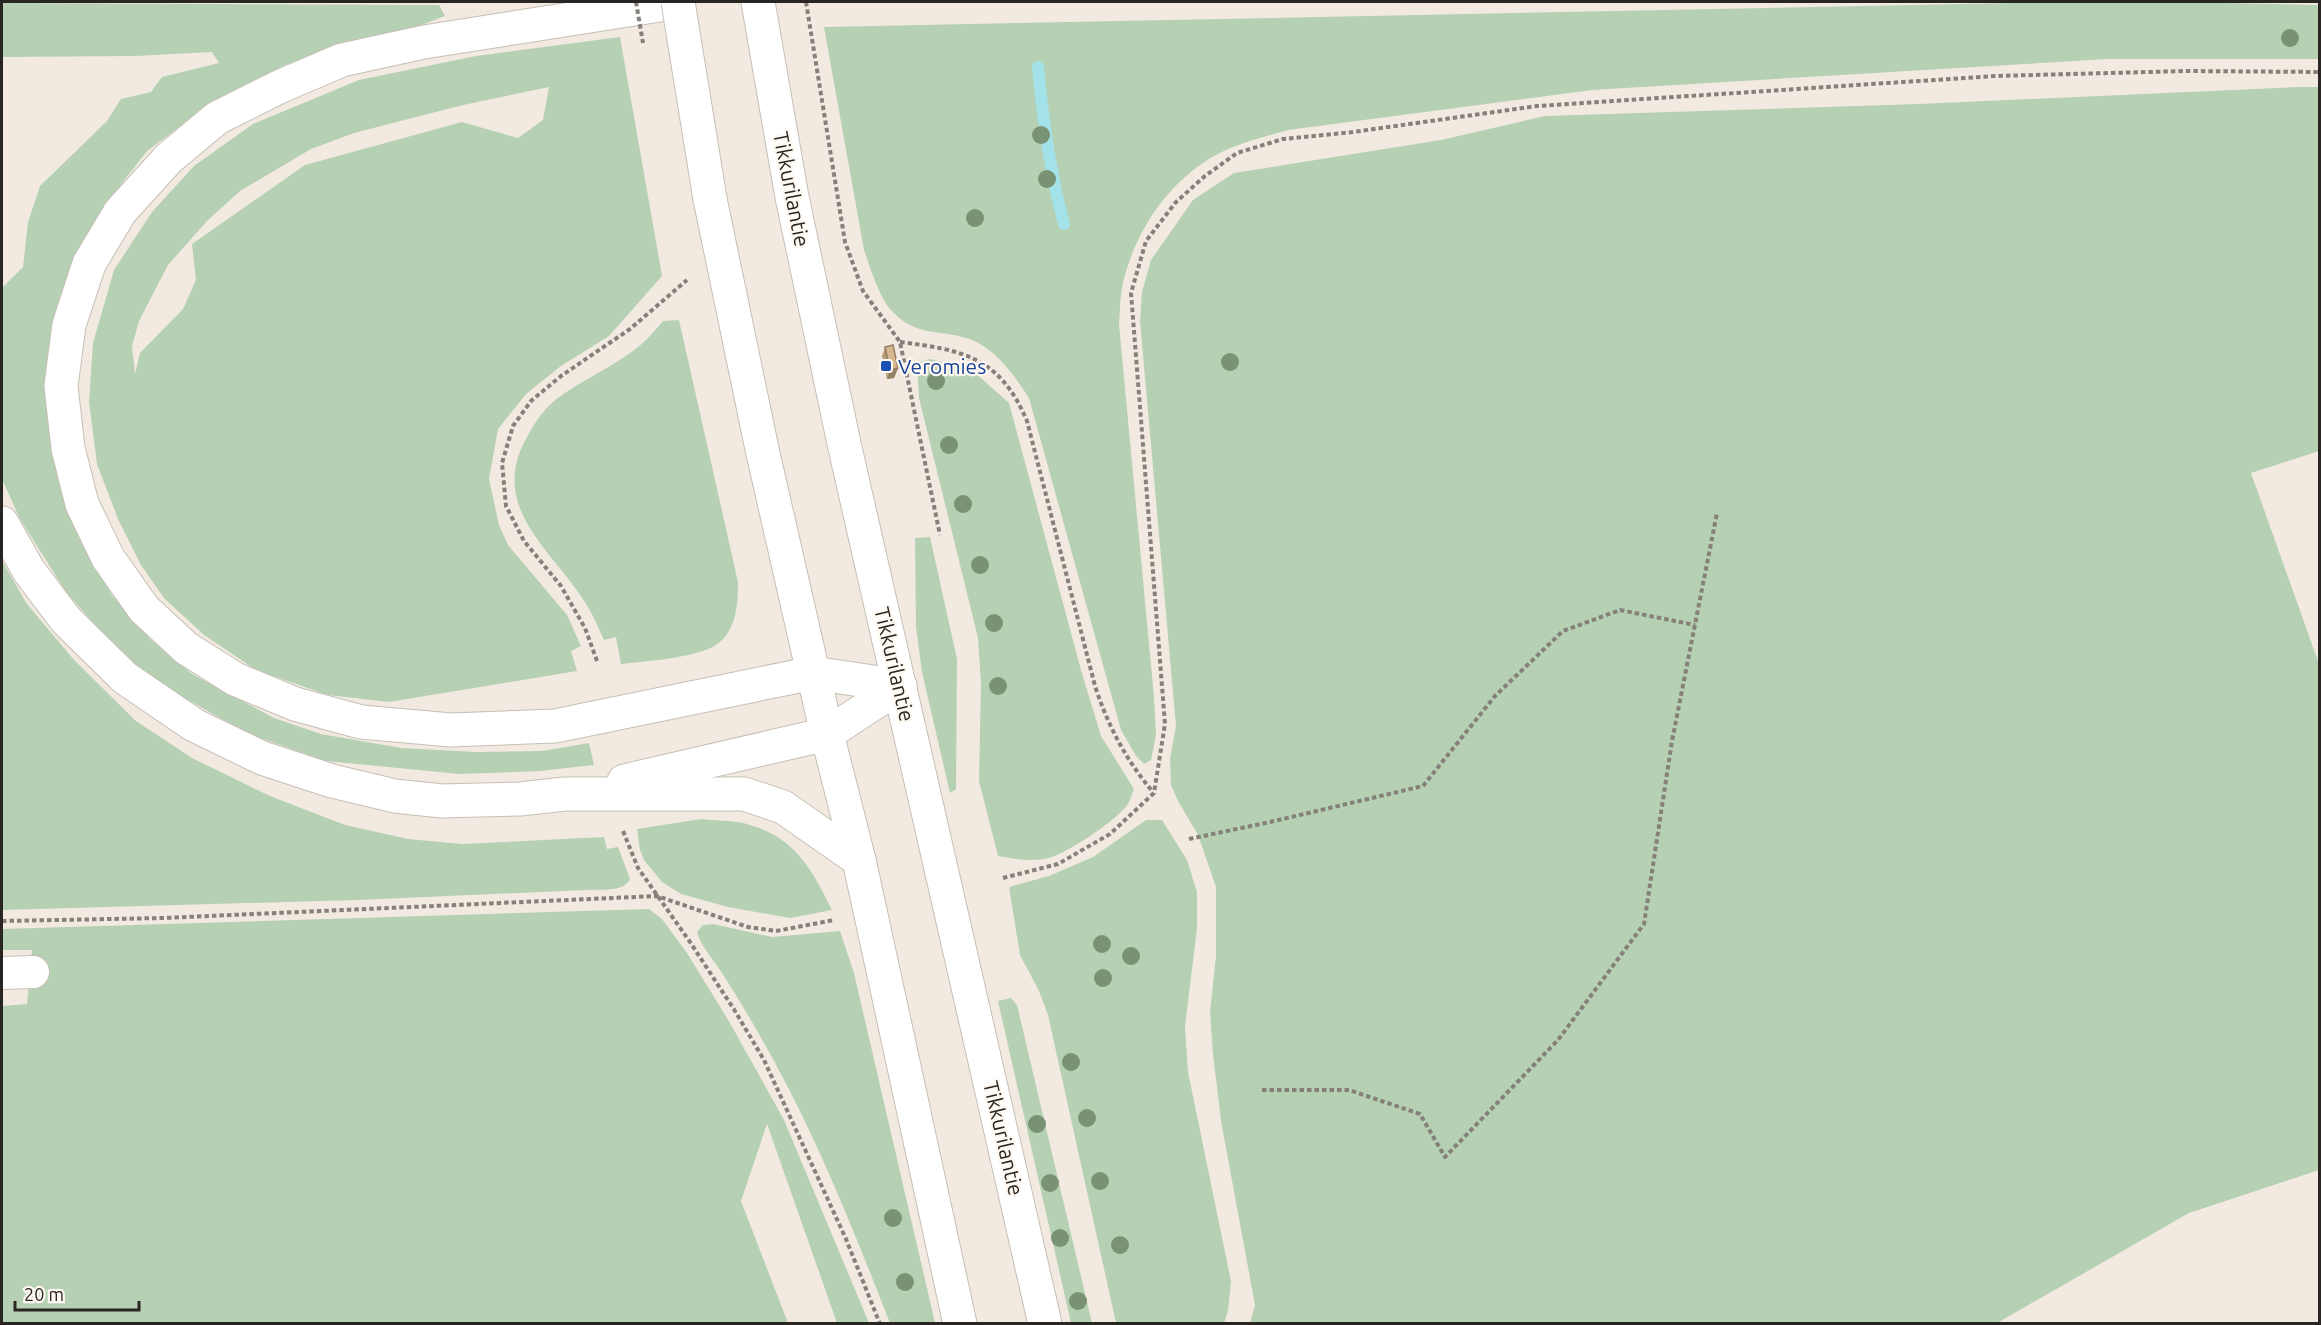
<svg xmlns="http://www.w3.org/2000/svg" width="2321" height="1325" viewBox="0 0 2321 1325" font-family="Ubuntu,sans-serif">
<rect width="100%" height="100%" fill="#f2eae1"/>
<g fill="#b6d0b4" fill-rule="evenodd">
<path d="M2062 2H2177L2319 5V59H2107L1592 90 1288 130C1261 138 1230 145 1206 161 1164 188 1134 235 1123 283 1120 296 1120 311 1119 324L1154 697 1156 735 1151 760 1144 764 1136 756 1121 730 1029 398C1015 376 993 345 966 338 936 329 915 337 890 309 879 296 870 267 864 250L824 27Z"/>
<path d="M2 3 439 5 445 16 416 27 285 65 202 110 147 151 112 196 69 272 52 345 45 398 55 454 86 550 112 595 150 639 192 674 274 718 321 734 401 748 476 752 542 751 589 743 594 765 540 771 460 774 326 761 246 733 171 690 120 653 66 592 20 519 2 479V288L23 267 28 222 40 186 107 121 121 99 151 92 162 77 219 63 212 52 136 56 2 57Z"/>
<path d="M620 37 662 276 609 336 561 366 527 393 498 429 489 479 499 525 508 545 567 615 581 646 571 651 577 671 389 702 328 695 256 670 204 635 164 598 141 565 118 519 97 464 89 402 93 343 114 270 152 212 194 166 253 124 359 80 476 56ZM549 87 543 120 518 138 462 122 305 165 192 244 196 280 183 309 140 353 135 374 132 346 139 321 168 265 207 221 240 191 311 149 354 133 463 105Z"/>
<path d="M2298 87H2319V451L2251 473 2319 664V1170L2189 1213 1997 1323H1250L1255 1305 1221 1121 1213 1054 1210 1012 1216 956V887L1198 835 1178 801 1171 785 1170 759 1176 726 1140 321 1142 292 1151 260 1193 200 1234 173 1441 140 1545 116 1919 104Z"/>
<path d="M679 320 738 582C738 602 737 627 720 642 702 658 646 661 621 664L616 637 604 640C598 627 592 612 583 599 550 549 489 506 526 439 533 426 541 412 553 402 581 379 618 366 645 341 651 335 657 328 663 321Z"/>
<path d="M930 359 956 365 973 371 1009 403 1081 670 1101 736 1134 789C1132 793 1131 798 1129 802 1120 819 1067 853 1049 858 1031 862 1015 859 998 856L979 781 981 683 978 638 919 398 917 363Z"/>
<path d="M930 537 957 659 956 789 950 793 922 672 916 627 915 538Z"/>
<path d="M2 561 27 604 74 660 136 721 192 758 270 796 345 825 408 839 462 844 604 837 607 849 618 847 630 879C623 893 600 889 586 890L357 900 2 910Z"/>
<path d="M701 819C715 821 730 820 743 823 793 835 811 867 832 910L790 918 728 907 681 894 662 882 644 860 640 850 637 829Z"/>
<path d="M1146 820H1162L1187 860 1197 892V928L1185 1027 1188 1072 1231 1281 1228 1311 1224 1323H1116L1048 1015 1039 991 1020 955 1009 887 1049 876 1093 857Z"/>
<path d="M649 909 662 919 687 953 730 1023 784 1120 869 1323H837L767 1124 741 1201 788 1323H2V1006L27 1004 32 950H2V929Z"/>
<path d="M713 924 772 937 840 931 854 973 935 1323H890C855 1234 820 1145 774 1061 757 1030 739 999 720 970 712 958 701 946 697 932L703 925Z"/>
<path d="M1011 998 1017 1005 1092 1323H1071L998 1001Z"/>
</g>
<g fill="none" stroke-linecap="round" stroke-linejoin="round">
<path stroke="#a3e2e8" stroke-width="12" d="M1038 67C1043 121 1050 172 1064 224"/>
<defs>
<path id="minor" d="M2 973 33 972"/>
<g id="primary">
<path d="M758 2 792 197 845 448 1045 1324"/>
<path d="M710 199 762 449 827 734 859 860 960 1324"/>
</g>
<g id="trunk">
<path d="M679 2 424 42 342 60 281 86 217 118 169 158 120 212 89 264 69 325 61 386 68 448 82 504 108 558 144 609 186 648 235 679 295 704 361 722 451 730 555 726 813 673 900 686"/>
<path d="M2 523 29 571 66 620 125 678 194 725 262 758 332 781 395 796 442 801 520 799 565 794H744L783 807 859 860"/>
<path d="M624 781 827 734 900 686"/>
</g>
</defs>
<use href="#minor" stroke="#c6bfb6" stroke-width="34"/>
<use href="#primary" stroke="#c6bfb6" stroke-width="35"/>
<use href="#trunk" stroke="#c6bfb6" stroke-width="35"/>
<g stroke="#85807a" stroke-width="4" stroke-dasharray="4.5 3" stroke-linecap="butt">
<path d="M806 2 845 242 863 291 900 342 940 535"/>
<path d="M900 342C963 350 1000 357 1027 421L1095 686C1108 726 1126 760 1153 792"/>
<path d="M597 661 585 628 561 586 524 541 506 506 502 463 513 426 531 401 561 376 630 329 687 280"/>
<path d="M623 831 638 868 690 942 735 1011 764 1060 846 1239 880 1324"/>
<path d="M1189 839 1270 822 1423 786 1495 696 1563 631 1620 610 1695 625"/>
<path d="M1003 878 1058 864 1110 834 1154 793 1165 724 1131 293 1146 241 1176 202 1205 176 1237 153 1283 139 1353 132 1537 106 1995 76 2187 71 2320 72"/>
<path d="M2 921 164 918 657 896 748 927 776 931 834 920"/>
<path d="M1262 1090H1349L1420 1114 1445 1157 1558 1040 1644 924 1672 741 1717 513"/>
</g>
<use href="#minor" stroke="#fff" stroke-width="32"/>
<use href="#primary" stroke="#fff" stroke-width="33"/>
<use href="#trunk" stroke="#fff" stroke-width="33"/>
<defs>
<path id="primary-bridge" d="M678 2 710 199"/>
</defs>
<use href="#primary-bridge" stroke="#c6bfb6" stroke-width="35" stroke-linecap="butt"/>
<path stroke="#85807a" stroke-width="4" stroke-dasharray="4.5 3" stroke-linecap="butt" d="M636 2 643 43"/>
<use href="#primary-bridge" stroke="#fff" stroke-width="33"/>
</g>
<g fill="#7a9274">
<circle cx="2290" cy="38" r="9"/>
<circle cx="1041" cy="135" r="9"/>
<circle cx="1047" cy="179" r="9"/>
<circle cx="975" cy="218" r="9"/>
<circle cx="1230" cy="362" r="9"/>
<circle cx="936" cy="381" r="9"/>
<circle cx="949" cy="445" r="9"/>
<circle cx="963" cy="504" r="9"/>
<circle cx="980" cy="565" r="9"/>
<circle cx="994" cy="623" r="9"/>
<circle cx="998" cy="686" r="9"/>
<circle cx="1102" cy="944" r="9"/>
<circle cx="1131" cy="956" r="9"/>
<circle cx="1103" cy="978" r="9"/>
<circle cx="1071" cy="1062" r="9"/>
<circle cx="1087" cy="1118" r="9"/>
<circle cx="1037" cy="1124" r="9"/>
<circle cx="1100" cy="1181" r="9"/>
<circle cx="1050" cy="1183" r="9"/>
<circle cx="893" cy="1218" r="9"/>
<circle cx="1060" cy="1238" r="9"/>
<circle cx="1120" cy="1245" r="9"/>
<circle cx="905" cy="1282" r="9"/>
<circle cx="1078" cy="1301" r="9"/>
</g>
<path fill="#b89d7b" d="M885 347 898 368 894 378 887 379 882 356Z"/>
<path fill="#968064" d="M898 368 894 378 887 379 890 370Z"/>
<path fill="#d6b78f" stroke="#968064" stroke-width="1.5" d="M893 345 898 368 890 370 885 347Z"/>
<rect fill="#1a4fb4" stroke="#fef8f1" stroke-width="2" x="880" y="360" width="12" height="12" rx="3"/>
<g text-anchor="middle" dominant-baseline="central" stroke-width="4.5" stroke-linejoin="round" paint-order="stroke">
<g font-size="21" fill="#282522" stroke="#fef8f1">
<text transform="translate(792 189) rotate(79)">Tikkurilantie</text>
<text transform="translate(895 664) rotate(77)">Tikkurilantie</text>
<text transform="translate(1004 1138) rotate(77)">Tikkurilantie</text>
</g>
<g font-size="21" fill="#164399" stroke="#fef8f1" text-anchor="start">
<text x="898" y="366">Veromies</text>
</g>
</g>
<rect width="2321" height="1325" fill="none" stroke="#282522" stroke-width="6"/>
<path d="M15 1301v9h124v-9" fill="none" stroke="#282522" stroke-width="3"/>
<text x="24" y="1301" font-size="18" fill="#282522" stroke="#fef8f1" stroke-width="4.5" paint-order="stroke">20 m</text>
</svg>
